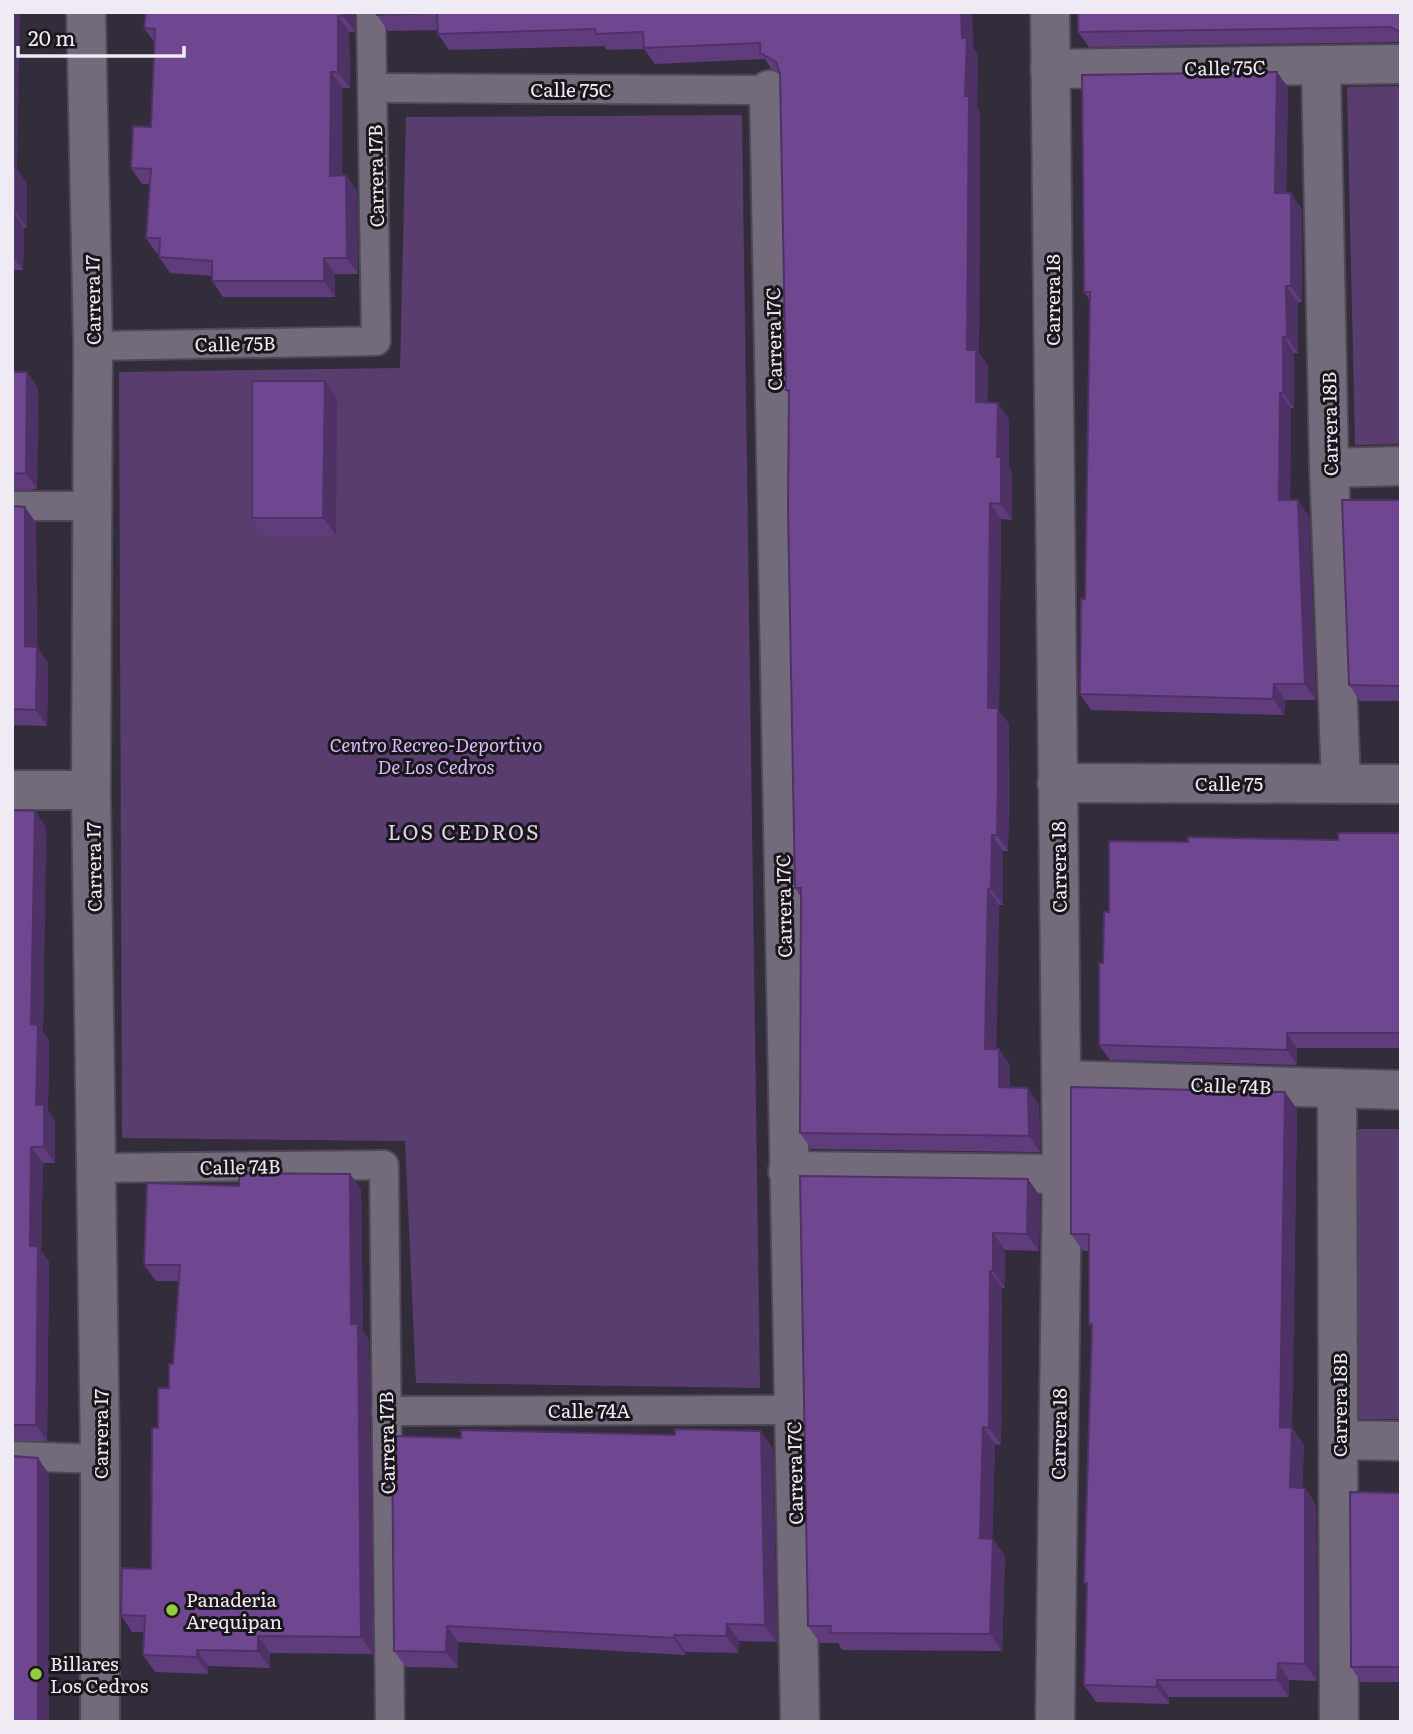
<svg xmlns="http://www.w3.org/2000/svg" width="1413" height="1734" viewBox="0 0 1413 1734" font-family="Literata,serif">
<rect width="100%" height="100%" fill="#332c3a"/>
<g fill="#583d6e">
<path d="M1401 86V444L1355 445 1347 87Z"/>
<path d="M742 115 760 1388 416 1383 405 1141 122 1138 119 372 400 368 406 117Z"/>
<path d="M1354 1129H1401V1419H1356Z"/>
</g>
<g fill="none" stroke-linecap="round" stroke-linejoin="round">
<defs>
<g id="service">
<path d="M374 88 769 90"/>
<path d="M93 346 376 341 371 12"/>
<path d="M12 506H93"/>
<path d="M97 1168 384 1165 390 1722"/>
<path d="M386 1411 792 1410"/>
<path d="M12 1456 100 1459"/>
</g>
<path id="pedestrian" d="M788 1171 1062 1174"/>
<g id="minor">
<path d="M86 12 93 346 91 790 100 1459V1722"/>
<path d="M1050 12 1062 1174 1055 1722"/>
<path d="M1321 65 1329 468 1341 783"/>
<path d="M1050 69 1401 64"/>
<path d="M769 90 800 1722"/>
<path d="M1329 468 1401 466"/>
<path d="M1057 783 1401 784"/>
<path d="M12 790H91"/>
<path d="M1061 1080 1401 1090"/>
<path d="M1337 1088 1339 1722"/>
<path d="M1339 1440 1401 1441"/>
</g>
</defs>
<use href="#service" stroke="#4e4754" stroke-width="32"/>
<use href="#pedestrian" stroke="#4e4754" stroke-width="42"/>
<use href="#minor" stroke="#4e4754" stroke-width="42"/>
<use href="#service" stroke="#736b7b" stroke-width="28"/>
<use href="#pedestrian" stroke="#736b7b" stroke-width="38"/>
<use href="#minor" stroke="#736b7b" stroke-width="38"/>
</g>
<g fill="#5f3c7c">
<path d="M12 12 17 169 27 184V228H24L23 270H12Z"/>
<path d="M354 12 355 32H349L350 88H342V175H346L357 191 358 274H335V297H223L212 281V276L170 273 159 257V254H157L146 238 150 184H142L131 168 151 127 155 43 144 28Z"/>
<path d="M376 12H972L973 48 978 54 977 107 980 112 979 353 988 366 987 402 1009 419V467L1012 473V520L1001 519 999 711 1009 724V803L1008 851H1003V905H999L996 1049 1010 1065V1087L1028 1088 1039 1104 1040 1152 811 1149 800 1133 801 897 795 888 789 395 786 390 780 74 771 69 765 59 655 64 644 49 607 50 604 46 449 50 438 34V30L388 31 377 15Z"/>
<path d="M1401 12V42L1089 47 1078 32Z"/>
<path d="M1288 87 1286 193 1302 209V302H1298V353H1294V408H1291L1290 500 1309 516 1316 700H1285L1284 715 1091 710 1080 694 1085 599 1090 300 1084 292Z"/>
<path d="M12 372H27L38 388 37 489 12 491Z"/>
<path d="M325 381 337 399 336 535 265 536 252 518Z"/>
<path d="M1401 500V701H1360L1349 685Z"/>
<path d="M12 506 25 507 36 523 37 647 48 663 47 726 12 725Z"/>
<path d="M12 810 46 827 43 1032 49 1041 48 1110 55 1121V1163H43L41 1251 49 1262 47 1441H12Z"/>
<path d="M1401 833V1048H1297V1065L1110 1060 1099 1045 1103 963 1109 912 1188 842 1338 840Z"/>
<path d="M1297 1109 1292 1428 1304 1445 1302 1488H1305L1316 1505 1317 1681 1289 1680V1697H1169V1704L1096 1702 1084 1685 1087 1587 1084 1583 1092 1328 1089 1324V1251H1083L1071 1234Z"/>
<path d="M350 1174 361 1190 363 1331 369 1340 373 1654 270 1653V1668L208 1666V1674L155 1672 143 1655 144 1632H132L121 1615 151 1569 158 1428 169 1388 173 1364 179 1281H156L144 1265 239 1186Z"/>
<path d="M800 1176 1028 1179 1040 1196 1039 1251 1005 1250V1288H1002L1001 1445 995 1444 992 1539 1005 1556 1002 1651 842 1650 838 1643H820L808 1626Z"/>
<path d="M773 1448 777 1642 739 1641 738 1653 686 1652 685 1655 458 1642V1668L406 1667 394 1651Z"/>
<path d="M1401 1493V1682H1361L1351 1667Z"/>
</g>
<g fill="#4e3165">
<path d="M12 12H20L17 169 27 184V228L16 212 12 179Z"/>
<path d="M343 12H354L355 32 343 16Z"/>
<path d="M961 12H972L973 48 978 54 977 107 980 112 979 353 988 366 987 418 976 402 967 350 965 96Z"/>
<path d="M338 16 349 32 350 88 338 72Z"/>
<path d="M331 72 342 88V192L330 176Z"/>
<path d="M1277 72 1288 87 1286 208 1275 193Z"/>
<path d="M346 175 357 191 358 274 347 258Z"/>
<path d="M1291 193 1302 209V302L1291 286Z"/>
<path d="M13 212 24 228 23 270 12 255Z"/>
<path d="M324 258 335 274V297L324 281Z"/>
<path d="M1286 286 1298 302V353L1287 337Z"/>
<path d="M1283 337 1294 353V408L1283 393Z"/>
<path d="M27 372 38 388 37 489 26 473Z"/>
<path d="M325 381 337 399 336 535 323 518Z"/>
<path d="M1280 393 1291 408 1290 516 1279 500Z"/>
<path d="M998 403 1009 419V467L1012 473V520L1001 504 997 457Z"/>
<path d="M1298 500 1309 516 1316 700 1305 684Z"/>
<path d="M990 503 1001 519 999 711 1009 724 1008 851 997 835 988 708Z"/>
<path d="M25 507 36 523 37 662 25 646Z"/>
<path d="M37 647 48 663 47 726 36 710Z"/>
<path d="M1274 684 1285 700 1284 715 1273 699Z"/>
<path d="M35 811 46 827 43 1032 49 1041 48 1110 55 1121V1163L44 1147 36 1105 31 1024Z"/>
<path d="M992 835 1003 851V905L991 889Z"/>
<path d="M988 889 999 905 996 1065 985 1049Z"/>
<path d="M1287 1033 1297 1048V1065L1287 1050Z"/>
<path d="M999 1049 1010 1065V1103L999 1087Z"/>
<path d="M1028 1088 1039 1104 1040 1152 1029 1136Z"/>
<path d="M1285 1092 1297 1109 1292 1428 1304 1445 1302 1504 1290 1487 1280 1427Z"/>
<path d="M31 1147 43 1163 41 1251 49 1262 47 1441 36 1425 30 1246Z"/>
<path d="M350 1174 361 1190 363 1331 369 1340 373 1654 361 1637 351 1324Z"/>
<path d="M1028 1179 1040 1196 1039 1251 1027 1234Z"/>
<path d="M993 1233 1005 1250V1288L993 1271Z"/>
<path d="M990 1271 1002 1288 1001 1445 989 1428Z"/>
<path d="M983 1427 995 1444 992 1555 980 1538Z"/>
<path d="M761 1431 773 1448 777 1642 765 1625Z"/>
<path d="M38 1458 49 1474V1722H38Z"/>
<path d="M1305 1488 1316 1505 1317 1681 1305 1664Z"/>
<path d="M993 1539 1005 1556 1002 1651 990 1634Z"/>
<path d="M727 1624 739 1641 738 1653 726 1636Z"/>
<path d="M447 1626 458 1642V1668L446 1652Z"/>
<path d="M674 1635 686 1652 685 1655 674 1638Z"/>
<path d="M258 1636 270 1653V1668L258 1651Z"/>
<path d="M197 1650 208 1666V1674L197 1657Z"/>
<path d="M1278 1663 1289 1680V1697L1277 1680Z"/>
<path d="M1157 1680 1169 1697V1704L1157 1687Z"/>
</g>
<g fill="#6f4690" stroke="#4e3165" stroke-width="2">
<path d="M146 12H343V16H338V72H331L330 176 346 175 347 258H324V281H212V261L159 257 160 238H146L151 169 131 168 133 126 151 127 155 29 144 28Z"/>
<path d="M376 12H961L962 38H967L965 96H969L967 350H976V402L998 403 997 457H1001V504L990 503 988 708H998V787L997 835H992L991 889H988L985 1049H999V1087L1028 1088 1029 1136 800 1133 801 888H795L788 508 789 390H786L780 74 776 62 760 53V43L644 48 643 32 596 34 595 29 438 34 437 13 377 15Z"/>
<path d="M1078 12H1401V32L1390 27 1078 32Z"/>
<path d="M1277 72 1275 193H1291V286H1286L1287 337H1283V393H1280L1279 500H1298L1305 684H1274L1273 699 1080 694 1081 599H1085L1090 292H1084L1082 75Z"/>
<path d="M12 168H16V212H13L12 233Z"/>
<path d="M12 372H27L26 473 12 474Z"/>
<path d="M252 381H325L323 518H252Z"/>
<path d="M1342 500H1401V686L1349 685Z"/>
<path d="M12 506 25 507V646L37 647 36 710 12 709Z"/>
<path d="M12 810 35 811 31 1024 38 1025 36 1105H44V1147H31L30 1246H38L36 1425H12Z"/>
<path d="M1338 833H1401V1033H1287V1050L1099 1045V963H1103L1104 912H1109V841L1188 842V837L1338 840Z"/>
<path d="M1071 1087 1285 1092 1280 1427 1292 1428 1290 1487 1305 1488V1664L1278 1663 1277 1680H1157V1687L1084 1685 1087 1583H1084L1092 1324H1089V1234H1071Z"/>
<path d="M239 1173 350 1174 351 1324H358L361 1637 258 1636V1651L197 1650V1657L143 1655 145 1616 121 1615 122 1568 151 1569 152 1428H158V1388H169V1364H173L180 1265H144L147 1183 239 1186Z"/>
<path d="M800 1176 1028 1179 1027 1234 993 1233V1271H990L989 1428 983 1427 980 1538 993 1539 990 1634 830 1633 831 1626H808Z"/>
<path d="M675 1429 761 1431 765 1625 727 1624 726 1636 674 1635V1638L447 1626 446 1652 394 1651 392 1436 461 1438V1430L675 1435Z"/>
<path d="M12 1456 38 1458V1722H12Z"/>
<path d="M1350 1492 1401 1493V1667H1351Z"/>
</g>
<g fill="#95cc3b" stroke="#19161c" stroke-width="2.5">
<circle cx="172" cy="1610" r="7"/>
<circle cx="36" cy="1674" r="7"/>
</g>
<g text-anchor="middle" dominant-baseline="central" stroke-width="6" stroke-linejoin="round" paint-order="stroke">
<g font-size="19" fill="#efeaf4" stroke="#19161c">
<text transform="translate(1225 67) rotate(-1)">Calle 75C</text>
<text x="571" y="89">Calle 75C</text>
<text transform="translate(375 176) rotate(-91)">Carrera 17B</text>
<text transform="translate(92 300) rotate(-91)">Carrera 17</text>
<text transform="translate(1052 300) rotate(-90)">Carrera 18</text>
<text transform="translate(773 339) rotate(-91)">Carrera 17C</text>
<text transform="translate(235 343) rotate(-1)">Calle 75B</text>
<text transform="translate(1329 424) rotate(-91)">Carrera 18B</text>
<text x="1229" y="783">Calle 75</text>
<text transform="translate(93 867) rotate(-91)">Carrera 17</text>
<text transform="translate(1058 867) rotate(-91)">Carrera 18</text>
<text transform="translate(783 906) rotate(-91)">Carrera 17C</text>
<text transform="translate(1231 1085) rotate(2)">Calle 74B</text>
<text transform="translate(240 1166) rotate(-1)">Calle 74B</text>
<text transform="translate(1339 1405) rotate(-90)">Carrera 18B</text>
<text x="589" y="1410">Calle 74A</text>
<text transform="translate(100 1434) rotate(-90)">Carrera 17</text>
<text transform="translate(1058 1434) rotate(-89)">Carrera 18</text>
<text transform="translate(386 1443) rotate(-91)">Carrera 17B</text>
<text transform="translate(794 1473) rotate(-91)">Carrera 17C</text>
</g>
<g font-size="19" font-style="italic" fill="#dbbbf9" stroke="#19161c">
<text x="436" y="744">Centro Recreo-Deportivo<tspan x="436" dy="22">De Los Cedros</tspan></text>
</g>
<g font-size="19" fill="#efeaf4" stroke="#19161c" text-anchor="start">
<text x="186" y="1599">Panaderia<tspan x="186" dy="22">Arequipan</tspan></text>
<text x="50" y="1663">Billares<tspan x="50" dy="22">Los Cedros</tspan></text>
</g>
<g font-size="21" letter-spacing="2" fill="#ded4e7" stroke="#19161c">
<text x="464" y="830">LOS CEDROS</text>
</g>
</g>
<rect width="1413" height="1734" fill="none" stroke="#efeaf4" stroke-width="28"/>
<path d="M18 46v10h166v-10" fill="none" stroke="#efeaf4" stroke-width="3.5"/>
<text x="28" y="46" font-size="21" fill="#efeaf4" stroke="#19161c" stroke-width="5" paint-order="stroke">20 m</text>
</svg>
